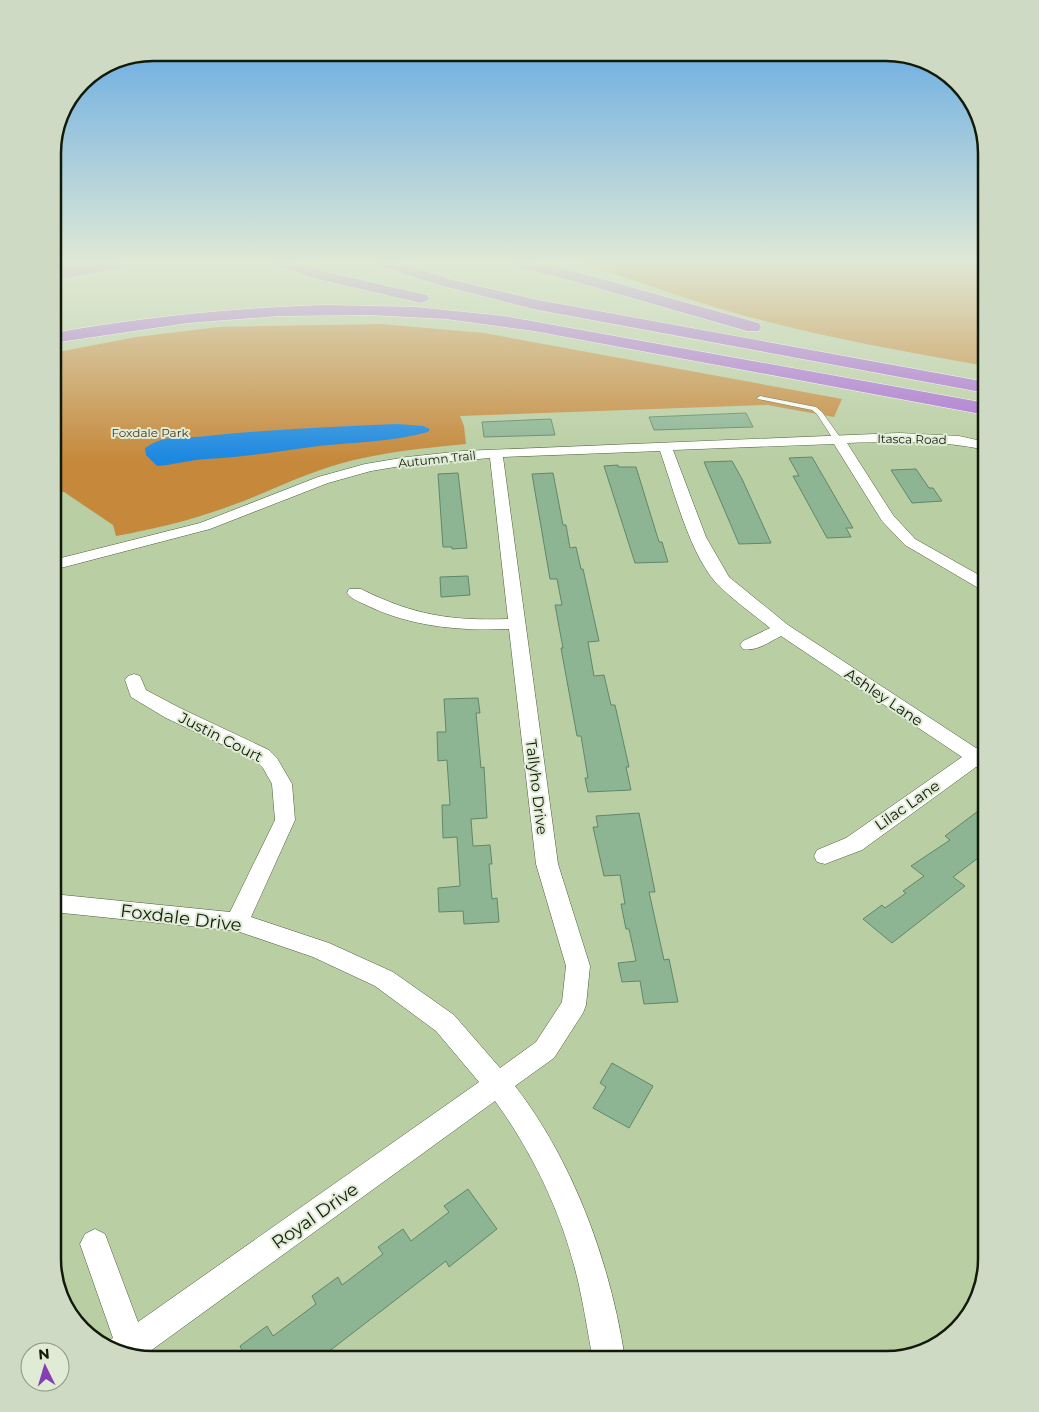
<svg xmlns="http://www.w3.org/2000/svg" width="1039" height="1412" viewBox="0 0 1039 1412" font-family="Montserrat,sans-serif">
<rect width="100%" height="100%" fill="#b9cea3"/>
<g fill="#c6893c">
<path d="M574 261H986V366C895 350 804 334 715 307 668 293 622 275 574 261Z"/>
<path d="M381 324 484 333 842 399 834 417 767 405 460 416 464 426 466 444C424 448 381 452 339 464 300 475 267 493 230 506 193 520 155 529 116 536L113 525 64 492 53 491V353L136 337 219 327Z"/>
</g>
<path fill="#1c88e1" d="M397 424 423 426 430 429 428 432C393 442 355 442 319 446 280 451 245 457 206 459 189 460 173 465 157 466L146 455 145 448C167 433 183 439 207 436 270 429 334 427 397 424Z"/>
<g fill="#8db594" stroke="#618768">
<path d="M746 413 753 427 654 430 649 417Z"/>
<path d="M551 419 555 435 484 437 482 422Z"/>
<path d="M812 457 853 528H846L851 537 827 538 793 476H799L789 458Z"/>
<path d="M732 461 742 479 771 543 739 544 704 462Z"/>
<path d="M618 465V467H636L659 542H662L668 562 635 563 604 466Z"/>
<path d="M916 469 929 488H933L942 501 912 503 891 470Z"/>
<path d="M458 473 467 548 452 549V547H443L438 474Z"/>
<path d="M553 473 563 525H566L570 548 576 547 581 569H583L599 641 588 642 594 676 604 675 611 705H615L629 767H626L631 790 588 792 585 778H588L581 736H577L561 648H563L555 605H562L557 579H550L532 474Z"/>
<path d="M468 576 470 595 441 597 440 577Z"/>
<path d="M478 698 480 713H476L481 768 484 767 487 818 471 819 473 846 490 845 492 864H489L492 899 497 898 499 922 464 924 463 911 439 912 438 888 460 886 457 837 443 838 442 805H450L447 760 438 761 437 732H446L444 699Z"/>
<path d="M986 805V852L953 877 965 886 892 943 863 919 882 905 885 908 906 893 903 891 924 876 911 866 950 840 945 836Z"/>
<path d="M639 813 655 892H649L664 960 669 959 678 1002 644 1004 640 981 622 982 618 963 636 961 629 929H626L621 904H625L620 875 604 876 593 827H598L596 816Z"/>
<path d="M612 1063 653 1086 629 1128 593 1108 606 1087 600 1083Z"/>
<path d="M468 1189 497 1229 449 1267 446 1261 319 1359H246L240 1346 267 1326 273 1336 316 1304 312 1296 338 1277 342 1285 383 1254 378 1247 403 1229 411 1241 449 1212 444 1206Z"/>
</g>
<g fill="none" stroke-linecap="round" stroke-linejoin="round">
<defs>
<path id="service" d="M760 396 816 407 822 412 842 440 835 442 817 414 812 410 758 399 757 398Z"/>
<path id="minor" d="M899 433 959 436 986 442V450C940 440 894 441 847 443L893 515 915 539 986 579V591L980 589 905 545 882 521 834 444 673 450 706 537 729 577 788 625 976 748 986 745V771L976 767 862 850 825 864 817 862 814 856 817 850 846 838 962 757 781 636C769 642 756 652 743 649L740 645 743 641 770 628C753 614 733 600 717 584 689 553 674 490 660 451L503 457 558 864 590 966 586 1005 583 1013 554 1058 515 1086C574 1162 611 1265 625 1359H593C587 1330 583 1299 575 1269 560 1210 531 1150 495 1101L142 1357 107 1347 110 1340 113 1338 80 1244 85 1234 95 1229 105 1234 138 1322 479 1082 436 1031 375 986 313 957 237 931 53 912V894L230 912 275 820 272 784 263 768 255 760 166 718 131 697 125 680 128 676 134 674 140 676 146 690 180 708 269 750 277 758 292 784 295 820 251 917 329 943 393 972 454 1015 500 1068 536 1042 562 1002 566 966 536 864 509 629C460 631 411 627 366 605 360 602 351 599 347 593L349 589H361C413 615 451 621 508 619L490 458 407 465 371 471 328 483 210 529 53 570V560L200 523 318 477 365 464 407 457 463 451Z"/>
<g id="motorway">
<path d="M268 261H291L330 273 427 295 429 298 427 301 421 303 321 280 270 264Z"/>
<path d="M370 261H393L453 280 538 300 986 382V393L538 310 443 286 372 264Z"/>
<path d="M500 261H528L577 272 759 323 761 327 759 331H747L573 281 502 264Z"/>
<path d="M324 305 416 307 504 316 986 403V415L534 331 446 319 370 315 279 316 188 323 53 343V333C143 317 233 308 324 305Z"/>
</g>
</defs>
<use href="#service" stroke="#4d6039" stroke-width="1"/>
<use href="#minor" stroke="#4d6039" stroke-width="1"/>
<use href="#motorway" stroke="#fff" stroke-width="1"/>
<use href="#service" fill="#fff" fill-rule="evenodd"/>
<use href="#minor" fill="#fff" fill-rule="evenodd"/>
<use href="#motorway" fill="#a96cd4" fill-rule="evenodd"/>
<defs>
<path id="motorway-bridge" d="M53 272 115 261"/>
</defs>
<use href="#motorway-bridge" stroke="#fff" stroke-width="18" stroke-linecap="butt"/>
<use href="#motorway-bridge" stroke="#a96cd4" stroke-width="17"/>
</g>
<linearGradient id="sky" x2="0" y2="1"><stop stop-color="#56a2e5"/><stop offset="0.57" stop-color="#e0e9d6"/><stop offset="1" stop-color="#e0e9d6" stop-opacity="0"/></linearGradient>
<rect width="1039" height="459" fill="url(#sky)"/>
<g text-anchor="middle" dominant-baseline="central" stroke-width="4" stroke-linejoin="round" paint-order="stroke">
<g font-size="12" fill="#453422" stroke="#dfebd5">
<text x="150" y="432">Foxdale Park</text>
</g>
<g font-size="12" fill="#121a0a" stroke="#dfebd5">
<text transform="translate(912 439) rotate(1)">Itasca Road</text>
<text transform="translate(437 459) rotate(-6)">Autumn Trail</text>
</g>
<g font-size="15" fill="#121a0a" stroke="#dfebd5">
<text transform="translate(884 697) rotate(34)">Ashley Lane</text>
<text transform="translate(221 737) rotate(27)">Justin Court</text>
<text transform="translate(537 787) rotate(83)">Tallyho Drive</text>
<text transform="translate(907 805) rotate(-35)">Lilac Lane</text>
</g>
<g font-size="18" fill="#121a0a" stroke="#dfebd5">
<text transform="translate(181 918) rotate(7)">Foxdale Drive</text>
<text transform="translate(315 1216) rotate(-35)">Royal Drive</text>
</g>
</g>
<path d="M0 0H1039V1412H0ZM153 61H886A92 92 0 0 1 978 153V1259A92 92 0 0 1 886 1351H153A92 92 0 0 1 61 1259V153A92 92 0 0 1 153 61Z" fill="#cfdac5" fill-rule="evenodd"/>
<path fill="none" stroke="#121a0a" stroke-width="2.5" d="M153 61H886A92 92 0 0 1 978 153V1259A92 92 0 0 1 886 1351H153A92 92 0 0 1 61 1259V153A92 92 0 0 1 153 61Z"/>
<g transform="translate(45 1367) rotate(355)"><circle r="24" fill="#dfebd5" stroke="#8d9784"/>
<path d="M0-4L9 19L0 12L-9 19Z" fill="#853fb2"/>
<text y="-8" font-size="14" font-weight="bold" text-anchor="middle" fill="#121a0a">N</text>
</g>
</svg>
